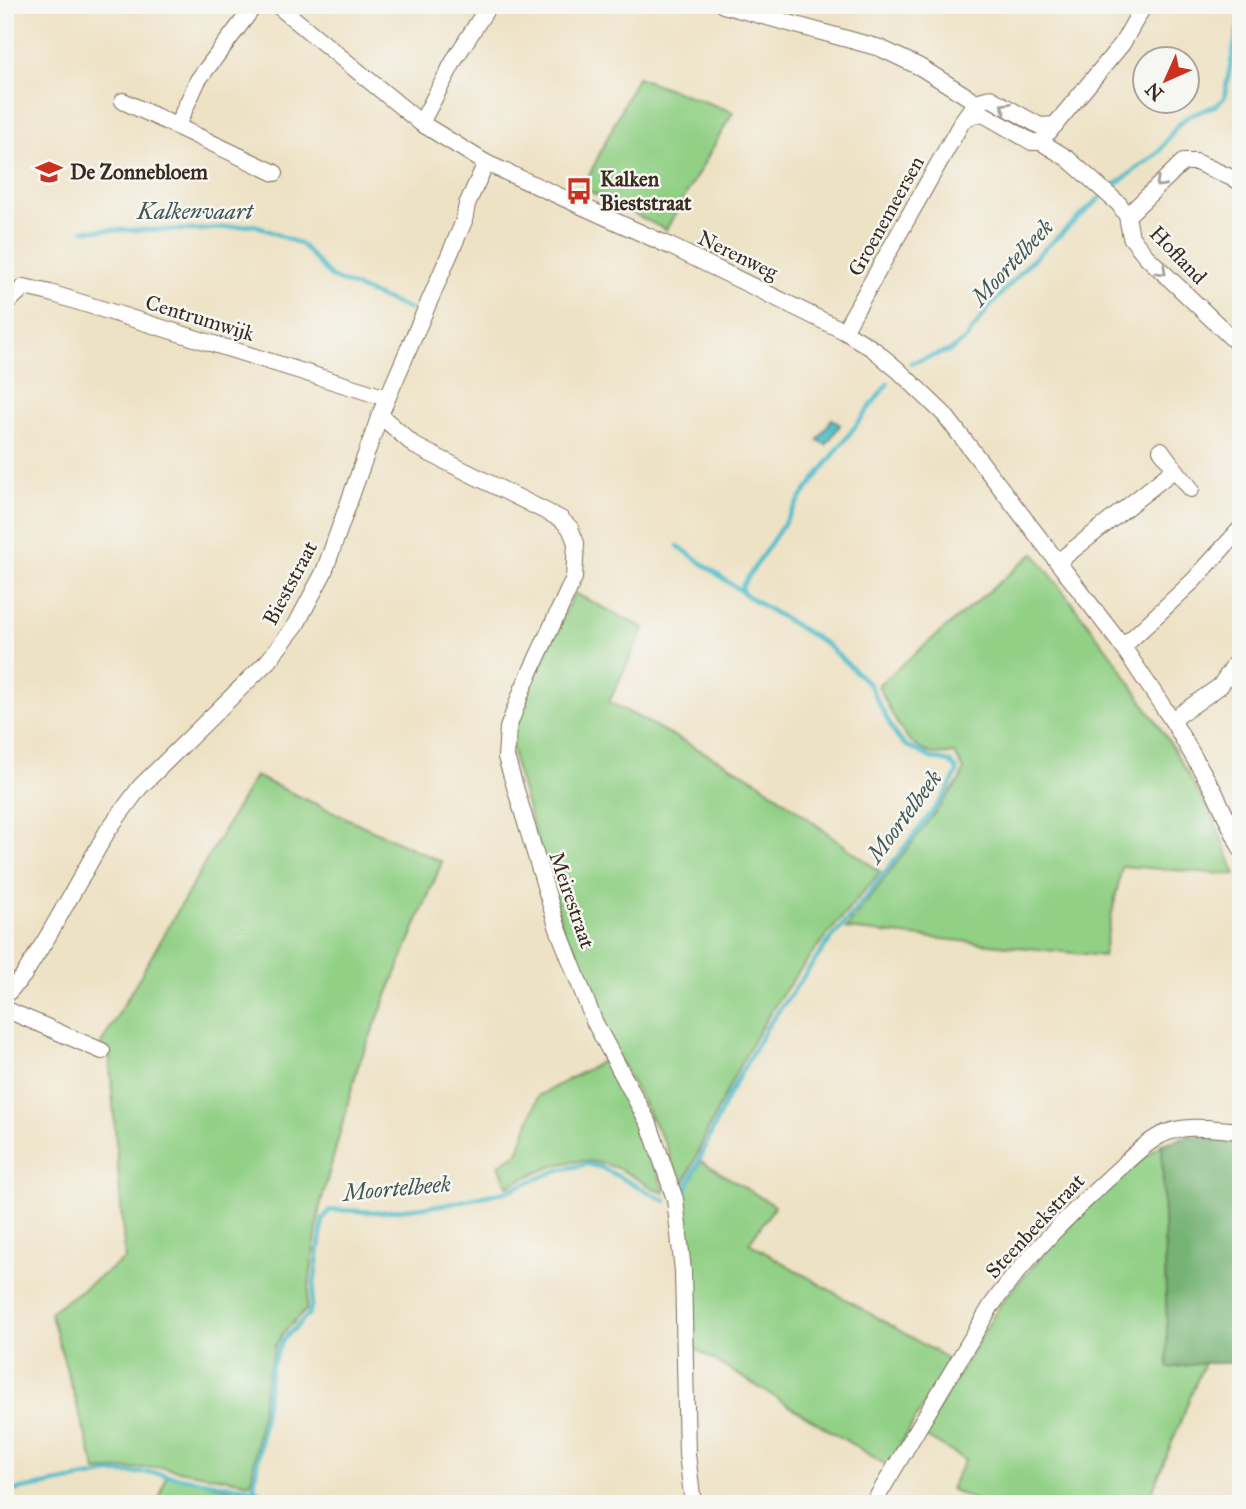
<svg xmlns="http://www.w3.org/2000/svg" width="1246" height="1509" viewBox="0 0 1246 1509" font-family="'IM FELL Great Primer',serif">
<rect width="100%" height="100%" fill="#f6f6f2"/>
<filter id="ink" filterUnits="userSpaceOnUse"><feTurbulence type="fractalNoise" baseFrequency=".0143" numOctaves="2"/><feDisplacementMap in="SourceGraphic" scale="14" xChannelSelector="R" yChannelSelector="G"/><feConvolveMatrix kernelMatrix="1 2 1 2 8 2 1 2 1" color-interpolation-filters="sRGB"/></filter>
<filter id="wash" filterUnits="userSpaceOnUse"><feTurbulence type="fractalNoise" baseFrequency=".00686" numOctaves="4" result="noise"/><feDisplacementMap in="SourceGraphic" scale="28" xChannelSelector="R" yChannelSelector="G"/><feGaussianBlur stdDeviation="1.57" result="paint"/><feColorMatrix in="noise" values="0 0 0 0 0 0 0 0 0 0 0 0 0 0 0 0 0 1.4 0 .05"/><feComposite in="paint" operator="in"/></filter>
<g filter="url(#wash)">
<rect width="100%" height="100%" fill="#eee2c5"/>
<g fill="#92d086" stroke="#667d52" stroke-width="2">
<path d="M637 77 733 112 666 230 583 188Z"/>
<path d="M1034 553 1116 661 1167 738 1214 819 1236 875 1122 866 1103 956 846 929 960 780 964 770 954 753C909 764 894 717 878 685Z"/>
<path d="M574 593 644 628 609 702 755 779 880 872C840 920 798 967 765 1021 732 1075 707 1132 681 1190L666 1145 608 1039 564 932 515 765 512 744 521 707Z"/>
<path d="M255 776 442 862 358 1066 320 1206 306 1310 283 1333 275 1346 265 1386 251 1483 161 1467 96 1471 50 1312 125 1259 109 1051 100 1046Z"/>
<path d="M608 1058C631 1102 650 1145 665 1193 650 1188 640 1180 627 1173 580 1148 551 1167 507 1186L499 1164 518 1153 538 1096Z"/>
<path d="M1162 1144 1168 1367 1204 1363 1147 1504H983L950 1489 965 1460 923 1435 1001 1303 1071 1223 1119 1177Z"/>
<path d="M701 1161 775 1206 749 1243 950 1360 888 1466 691 1346V1301L683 1197Z"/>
<path d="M166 1476 190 1478 280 1504H158Z"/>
</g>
<path fill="#75b273" stroke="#586e48" stroke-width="2" d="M1189 1136 1241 1139V1363H1204L1168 1368 1162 1144Z"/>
<path fill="#52becb" stroke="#467474" stroke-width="2" d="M832 419 840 425 826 445 818 440Z"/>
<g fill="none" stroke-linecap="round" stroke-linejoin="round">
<g stroke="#52becb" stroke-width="4.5">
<path d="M1111 188 1159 152 1176 127 1187 117 1217 105 1224 98 1241 11"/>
<path d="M83 230H196L255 225 302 245 331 277 409 309"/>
<path d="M911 363 951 350 966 339 987 310 1028 264 1101 197"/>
<path d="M678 546 752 599 826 644 869 684 896 736 905 745 931 758 950 762 957 769V773L945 795 855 911 827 944 767 1027 729 1094 681 1200"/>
<path d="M742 589V586L803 495 888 383"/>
<path d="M256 1490 254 1486 271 1367 282 1341 308 1315 311 1307 323 1219 329 1211 336 1210 380 1212 449 1204 507 1191 559 1170 587 1164 600 1167 666 1201"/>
<path d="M5 1492 110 1473H154L256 1490 289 1504"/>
</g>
</g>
</g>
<g filter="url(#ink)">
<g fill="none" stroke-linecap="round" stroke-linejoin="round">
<defs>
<g id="minor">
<path d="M277 5 421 123 486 163 670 246 844 331 873 349 898 370 944 414 1123 647 1172 720 1215 793 1241 849"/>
<path d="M723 5 880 48 920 67 976 102"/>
<path d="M123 101 275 173"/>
<path d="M963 120 975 114 985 115 1032 142H1041L1067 158 1119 204 1127 216 1131 237 1146 256 1241 347"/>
<path d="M421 123 456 57 489 5"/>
<path d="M177 126 198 80 255 5"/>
<path d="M1049 132 1122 44 1144 5"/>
<path d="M1127 216 1183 162H1196L1241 182"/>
<path d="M5 305 24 287 50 293 387 398"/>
<path d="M844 331 963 120 976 102 990 98 1040 126 1055 125"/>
<path d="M380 415 415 446 561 519 570 528 576 543 574 578 523 688 508 728 506 757 557 926 594 1021 649 1124 675 1199 683 1271 687 1454 693 1504"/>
<path d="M1175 469 1191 489"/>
<path d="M1059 561 1175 469 1161 450"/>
<path d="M1123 647 1194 580 1241 528"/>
<path d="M1172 720 1220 686 1241 655"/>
<path d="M5 996 23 976 48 936 108 830 140 787 268 661 296 625 324 572 380 415 464 221 467 204 486 163"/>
<path d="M5 1009 102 1051"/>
<path d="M873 1504 991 1306C1026 1257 1068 1216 1111 1176 1127 1162 1142 1145 1161 1135 1186 1123 1215 1129 1241 1131"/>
</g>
</defs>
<use href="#minor" stroke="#7a6a58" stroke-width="18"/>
<use href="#minor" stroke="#fff" stroke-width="16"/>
</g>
<defs><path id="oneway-chevron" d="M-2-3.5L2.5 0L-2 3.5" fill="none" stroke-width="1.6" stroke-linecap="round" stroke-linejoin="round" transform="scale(1.75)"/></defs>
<g stroke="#a79f9a">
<use href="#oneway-chevron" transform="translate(1005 107) rotate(-151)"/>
<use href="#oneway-chevron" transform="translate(1160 183) rotate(136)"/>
<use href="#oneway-chevron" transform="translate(1162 271) rotate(44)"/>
</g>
</g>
<defs>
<symbol id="school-bare" viewBox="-9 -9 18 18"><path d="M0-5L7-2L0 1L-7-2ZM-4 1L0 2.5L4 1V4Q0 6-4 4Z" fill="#c8321e" stroke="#f6f6f2" stroke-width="2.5" paint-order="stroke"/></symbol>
<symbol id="bus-bare" viewBox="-9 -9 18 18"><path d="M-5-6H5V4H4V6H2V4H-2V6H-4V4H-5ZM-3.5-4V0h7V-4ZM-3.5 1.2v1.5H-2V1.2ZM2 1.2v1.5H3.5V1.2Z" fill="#c8321e" stroke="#f6f6f2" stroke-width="2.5" paint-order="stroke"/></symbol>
</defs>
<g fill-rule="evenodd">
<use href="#school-bare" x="30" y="153" width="38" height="38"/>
<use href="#bus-bare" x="560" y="172" width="38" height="38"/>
</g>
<g text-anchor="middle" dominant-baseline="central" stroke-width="5" stroke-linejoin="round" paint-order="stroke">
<g font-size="21" font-weight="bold" fill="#3b2a1e" stroke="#f6f6f2" text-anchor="start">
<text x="70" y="172">De Zonnebloem</text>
<text x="600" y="179">Kalken<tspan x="600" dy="24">Bieststraat</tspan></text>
</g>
<g font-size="21" fill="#3b2a1e" stroke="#f6f6f2">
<text transform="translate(886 216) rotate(-61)">Groenemeersen</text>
<text transform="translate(738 255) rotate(26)">Nerenweg</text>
<text transform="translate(1178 255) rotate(46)">Hofland</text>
<text transform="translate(200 318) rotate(17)">Centrumwijk</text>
<text transform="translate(290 583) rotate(-62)">Bieststraat</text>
<text transform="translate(572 900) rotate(71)">Meirestraat</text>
<text transform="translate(1035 1226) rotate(-47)">Steenbeekstraat</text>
</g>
<g font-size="23" font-style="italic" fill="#425652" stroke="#f6f6f2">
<text x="195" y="211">Kalkenvaart</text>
<text transform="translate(1012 262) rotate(-47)">Moortelbeek</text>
<text transform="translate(904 816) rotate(-53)">Moortelbeek</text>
<text transform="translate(397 1188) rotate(-5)">Moortelbeek</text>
</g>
</g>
<rect width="1246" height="1509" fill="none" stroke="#f6f6f2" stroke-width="28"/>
<g transform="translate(1166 80) rotate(225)"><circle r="33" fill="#f6f6f2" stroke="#aba49d" stroke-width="2"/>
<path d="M0-5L12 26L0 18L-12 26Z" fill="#c8321e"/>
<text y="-10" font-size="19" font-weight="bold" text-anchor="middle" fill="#3b2a1e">N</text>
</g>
</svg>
